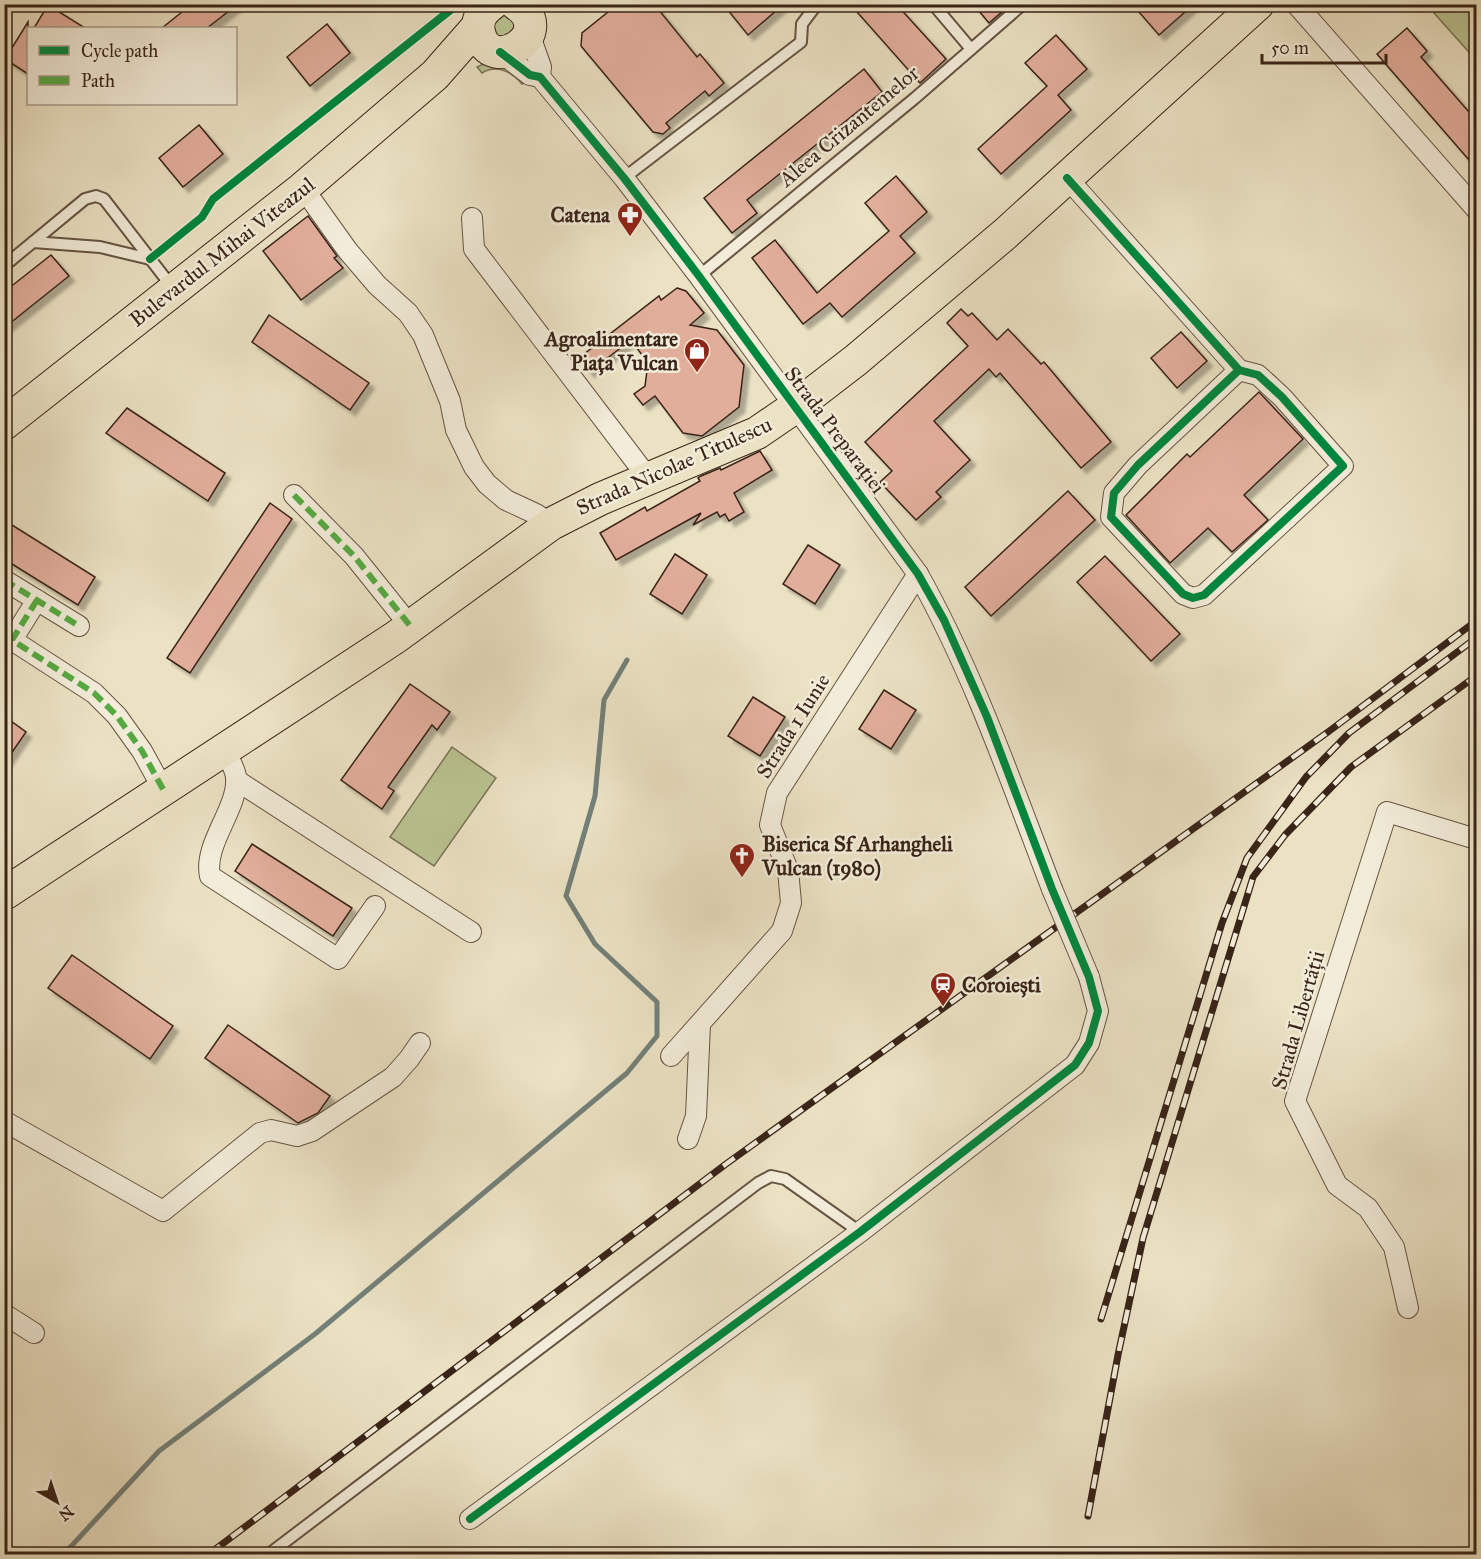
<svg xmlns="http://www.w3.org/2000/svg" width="1481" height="1559" viewBox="0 0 1481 1559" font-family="'IM FELL Great Primer',serif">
<defs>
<filter id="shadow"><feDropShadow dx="5.5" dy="5.5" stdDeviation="1.5" flood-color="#0004"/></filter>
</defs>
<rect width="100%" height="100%" fill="#ebe2c4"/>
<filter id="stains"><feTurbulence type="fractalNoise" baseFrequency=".00333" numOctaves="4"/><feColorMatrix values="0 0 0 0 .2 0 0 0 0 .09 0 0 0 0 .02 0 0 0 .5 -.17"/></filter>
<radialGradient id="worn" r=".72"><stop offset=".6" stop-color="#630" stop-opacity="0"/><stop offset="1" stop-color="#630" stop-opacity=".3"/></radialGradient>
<g fill="#bac392" stroke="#7a7455" stroke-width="1.5">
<path d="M1443 5H1476V60L1434 13Z"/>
<path d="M502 12 519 27 502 42 488 24Z"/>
<path d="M486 63 502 64 528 81 522 84C512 72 497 64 482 73L477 67Z"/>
<path d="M452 747 496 778 434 866 390 837Z"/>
</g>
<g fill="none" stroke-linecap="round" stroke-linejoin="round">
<path stroke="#738079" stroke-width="5" d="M64 1554 159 1451 315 1334 627 1073 657 1036V1002L595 944 566 896 595 796 604 700 627 660"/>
</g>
<g fill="#e2ae9c" stroke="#392418" stroke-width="1.5" filter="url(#shadow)">
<path d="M192 4H238L207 28H162Z"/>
<path d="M618 4H654L697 57 700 54 724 83 709 96 705 91 666 123 670 128 663 134 653 132 581 46 582 33Z"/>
<path d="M723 4H784L748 35Z"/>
<path d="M850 4H896L946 59 920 83Z"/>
<path d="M973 4H1011L989 23Z"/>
<path d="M1132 4H1194L1159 35Z"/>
<path d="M48 5 85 28H34Z"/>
<path d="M28 22V74L5 59Z"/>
<path d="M327 24 350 53 310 86 287 57Z"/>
<path d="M1407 28 1427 51 1421 57 1476 120V168L1377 54Z"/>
<path d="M1056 35 1087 69 1058 95 1071 110 1001 174 978 149 1047 86 1025 63Z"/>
<path d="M864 69 882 92 747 200 757 213 732 233 704 198Z"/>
<path d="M199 125 223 154 183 187 159 158Z"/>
<path d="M896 176 927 212 900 236 915 253 842 317 830 303 803 324 752 258 775 240 817 293 889 231 865 203Z"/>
<path d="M308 216 337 256 334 258 343 268 301 300 263 251Z"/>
<path d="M51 255 69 276 4 328V292Z"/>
<path d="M677 288 686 291 704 313 690 325 717 330 744 365 739 407 702 436 683 433 655 396 643 405 634 394 645 386 648 363 631 340 589 372 579 358 659 296 661 300Z"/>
<path d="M961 309 968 316 972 313 997 340 1008 329 1041 364 1044 362 1111 442 1081 468 1000 373 996 377 989 369 934 421 970 460 936 492 941 497 916 520 880 482 892 471 865 442 968 346 947 323Z"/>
<path d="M269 315 369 383 350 410 252 342Z"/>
<path d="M1181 332 1207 361 1177 388 1151 358Z"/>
<path d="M1259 392 1303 439 1244 495 1268 520 1232 552 1208 528 1170 563 1126 515 1187 454 1190 457Z"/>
<path d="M127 408 225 473 208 501 106 433Z"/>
<path d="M760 451 772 470 734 493 744 512 729 521 725 514 720 517 717 512 693 525 701 513 616 560 600 533 645 507 647 511 700 481 698 478 701 476 720 468 721 470Z"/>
<path d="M1068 491 1095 520 991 616 965 587Z"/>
<path d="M270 503 292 519 190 673 167 658Z"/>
<path d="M4 520 95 577 78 605 4 559Z"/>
<path d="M808 545 840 565 815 604 783 584Z"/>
<path d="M675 554 707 575 682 614 650 594Z"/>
<path d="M1105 556 1180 634 1151 661 1077 582Z"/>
<path d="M410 684 450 712 437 730 432 725 388 787 394 791 382 809 341 780Z"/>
<path d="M884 690 916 710 891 749 859 729Z"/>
<path d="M753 697 785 717 760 756 728 736Z"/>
<path d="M4 716 26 732 4 764Z"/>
<path d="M252 844 352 908 333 936 235 871Z"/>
<path d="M72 955 173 1026 150 1059 48 988Z"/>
<path d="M228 1025 330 1096 318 1113 298 1123 205 1058Z"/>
</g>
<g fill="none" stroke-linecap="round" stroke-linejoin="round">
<defs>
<g id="lane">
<path d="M933 4 971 49"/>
<path d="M624 178 801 42 802 24 817 4"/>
<path d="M33 242 100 247 150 259"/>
<path d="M4 266 85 199 96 196 104 199 172 287"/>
<path d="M699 276 915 98 1023 4"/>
<path d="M269 1554 758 1183 771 1176 785 1179 860 1232"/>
</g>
<g id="street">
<path d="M1296 4 1476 209"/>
<path d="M529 33 541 67 540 77"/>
<path d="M500 52 530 75 540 77 624 178 699 276 918 574C974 674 1011 782 1052 889"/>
<path d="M1067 178 1239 370 1258 375 1282 397 1343 466 1204 595 1193 598 1183 594 1111 517 1114 493 1138 465 1239 370"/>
<path d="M303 188 348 251 377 285 408 313 423 335 450 401 456 430 474 467 487 484 506 500 536 514 551 524"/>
<path d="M472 218 474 249 649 479"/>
<path d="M294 495 354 556 411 627"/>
<path d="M4 580 79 626"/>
<path d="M37 600 12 640 94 693 117 716 142 751 164 791"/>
<path d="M225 751C229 759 235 768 236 777 239 808 203 844 210 876L338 959 375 906"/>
<path d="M236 780 471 932"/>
<path d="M671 1056 782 931 791 903 788 870 770 825 777 793 918 574"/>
<path d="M4 1121 163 1211 260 1133 271 1130 297 1136 312 1131 393 1077 409 1059 420 1043"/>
<path d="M688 1139 696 1116 700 1024"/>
<path d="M1408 1308 1394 1247 1368 1208 1337 1185 1295 1101 1387 812 1476 839"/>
<path d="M4 1314 34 1333"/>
<path d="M470 1519 860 1232 1075 1065 1089 1043 1098 1011 1089 977"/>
</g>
<g id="primary">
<path d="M492 4C482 11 476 20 479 32 489 79 560 33 516 4"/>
<path d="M4 424 303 188 435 75 478 26"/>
<path d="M4 894 396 637 551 524 600 499 757 433 795 407 856 360 1005 234 1258 4"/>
</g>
</defs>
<use href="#lane" stroke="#665443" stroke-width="14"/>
<use href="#street" stroke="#665443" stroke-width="22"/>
<use href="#primary" stroke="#392418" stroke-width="34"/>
<use href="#lane" stroke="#f2ecd9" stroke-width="10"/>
<use href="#street" stroke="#f2ecd9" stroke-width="20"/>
<use href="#primary" stroke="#ebe2c4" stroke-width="32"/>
<defs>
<g id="rail">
<path d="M1101 1319 1222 923 1247 858 1306 777 1349 733 1476 638"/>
<path d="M1088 1516 1118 1355 1143 1238 1253 877 1285 835 1351 767 1476 676"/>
<path d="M209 1554 726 1164 1328 732 1476 621"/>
</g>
</defs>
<use href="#rail" stroke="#392418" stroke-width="7"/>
<use href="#rail" stroke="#f2ecd9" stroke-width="4.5" stroke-dasharray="14" stroke-linecap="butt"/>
<defs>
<path id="street-bridge" d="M1052 889 1089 977"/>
</defs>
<use href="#street-bridge" stroke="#665443" stroke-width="22" stroke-linecap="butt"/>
<use href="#street-bridge" stroke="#f2ecd9" stroke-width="20"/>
<g stroke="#55aa42" stroke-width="6" stroke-dasharray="12 6" stroke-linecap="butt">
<path d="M294 495 354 556 411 627"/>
<path d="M4 580 79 626"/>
<path d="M37 600 12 640 94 693 117 716 142 751 164 791"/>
</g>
<defs>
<g id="cycleway">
<path d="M1067 178 1239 370 1258 375 1282 397 1343 466 1204 595 1193 598 1183 594 1111 517 1114 493 1138 465 1239 370"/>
<path d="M150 259 202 217 213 199 458 4"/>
<path d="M470 1519 860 1232 1075 1065 1089 1043 1098 1011 1089 977 1052 889 987 717 944 620 918 574 699 276 624 178 540 77 530 75 500 52"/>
</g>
</defs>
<use href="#cycleway" stroke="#f2ecd9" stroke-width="11"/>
<use href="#cycleway" stroke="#00873e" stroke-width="8"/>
</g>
<defs>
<symbol id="pharmacy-pin" viewBox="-11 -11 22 30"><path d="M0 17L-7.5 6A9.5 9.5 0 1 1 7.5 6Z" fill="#8f2418" stroke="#f2ecd9"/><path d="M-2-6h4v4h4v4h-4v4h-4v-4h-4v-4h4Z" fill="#fff"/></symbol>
<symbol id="shop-pin" viewBox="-11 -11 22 30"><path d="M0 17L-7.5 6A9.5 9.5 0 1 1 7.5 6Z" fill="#8f2418" stroke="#f2ecd9"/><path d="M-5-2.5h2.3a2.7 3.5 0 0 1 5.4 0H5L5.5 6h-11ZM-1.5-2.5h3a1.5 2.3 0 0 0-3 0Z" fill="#fff"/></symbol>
<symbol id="church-pin" viewBox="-11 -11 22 30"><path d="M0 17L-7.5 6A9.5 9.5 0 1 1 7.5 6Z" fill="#8f2418" stroke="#f2ecd9"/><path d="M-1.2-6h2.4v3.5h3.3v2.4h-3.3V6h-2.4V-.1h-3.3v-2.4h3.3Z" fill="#fff"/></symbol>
<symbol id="station-pin" viewBox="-11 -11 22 30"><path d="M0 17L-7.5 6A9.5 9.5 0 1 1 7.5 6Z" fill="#8f2418" stroke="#f2ecd9"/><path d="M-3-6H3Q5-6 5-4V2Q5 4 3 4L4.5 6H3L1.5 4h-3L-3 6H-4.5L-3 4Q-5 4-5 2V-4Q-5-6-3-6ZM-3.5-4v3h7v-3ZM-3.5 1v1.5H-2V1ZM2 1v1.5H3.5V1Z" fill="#fff"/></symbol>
</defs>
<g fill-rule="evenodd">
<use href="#pharmacy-pin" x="615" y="200" width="30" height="40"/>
<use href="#shop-pin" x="682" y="336" width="30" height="40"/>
<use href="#church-pin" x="727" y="841" width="30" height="40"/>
<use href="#station-pin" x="928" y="970" width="30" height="40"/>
</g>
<g text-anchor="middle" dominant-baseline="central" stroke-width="5" stroke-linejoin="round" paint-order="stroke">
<g font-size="21" fill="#392418" stroke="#f2ecd9">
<text transform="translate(849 126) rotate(-40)">Aleea Crizantemelor</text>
<text transform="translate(222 252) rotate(-38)">Bulevardul Mihai Viteazul</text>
<text transform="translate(835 430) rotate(53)">Strada Preparației</text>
<text transform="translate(674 466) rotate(-24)">Strada Nicolae Titulescu</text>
<text transform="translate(793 726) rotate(-58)">Strada 1 Iunie</text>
<text transform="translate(1298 1020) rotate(-74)">Strada Libertății</text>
</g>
<g font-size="21" font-weight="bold" fill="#392418" stroke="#f2ecd9" text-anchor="end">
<text x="610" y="215">Catena</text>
<text x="678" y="339">Agroalimentare<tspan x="678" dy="24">Piața Vulcan</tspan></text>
<text x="762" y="844" text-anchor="start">Biserica Sf Arhangheli<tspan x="762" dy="24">Vulcan (1980)</tspan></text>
<text x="962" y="985" text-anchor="start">Coroiești</text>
</g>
</g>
<rect width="1481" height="1559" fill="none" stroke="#ebe2c4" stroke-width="24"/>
<rect x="6" y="6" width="1469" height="1547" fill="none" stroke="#392418" stroke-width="3"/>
<rect x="12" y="12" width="1457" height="1535" fill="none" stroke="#392418" stroke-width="1.5"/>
<rect x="27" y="27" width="210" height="78" fill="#f2ecd9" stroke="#a89c8c" stroke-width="1.5"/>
<rect x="39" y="46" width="30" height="9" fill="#00873e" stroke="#a89c8c" stroke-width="1.5"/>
<text x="81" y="57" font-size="18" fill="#392418">Cycle path</text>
<rect x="39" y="76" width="30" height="9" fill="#55aa42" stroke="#a89c8c" stroke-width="1.5"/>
<text x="81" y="87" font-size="18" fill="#392418">Path</text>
<g transform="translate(57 1502) rotate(141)" stroke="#f2ecd9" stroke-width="4.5" paint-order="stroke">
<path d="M0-4.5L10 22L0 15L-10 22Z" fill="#392418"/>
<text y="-9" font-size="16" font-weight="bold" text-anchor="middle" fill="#392418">N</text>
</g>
<path d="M1262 54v9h124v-9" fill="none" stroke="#392418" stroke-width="3"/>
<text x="1271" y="54" font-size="18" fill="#392418" stroke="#f2ecd9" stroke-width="4.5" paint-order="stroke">50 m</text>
<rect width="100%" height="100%" filter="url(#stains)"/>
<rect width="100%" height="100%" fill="url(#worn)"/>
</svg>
